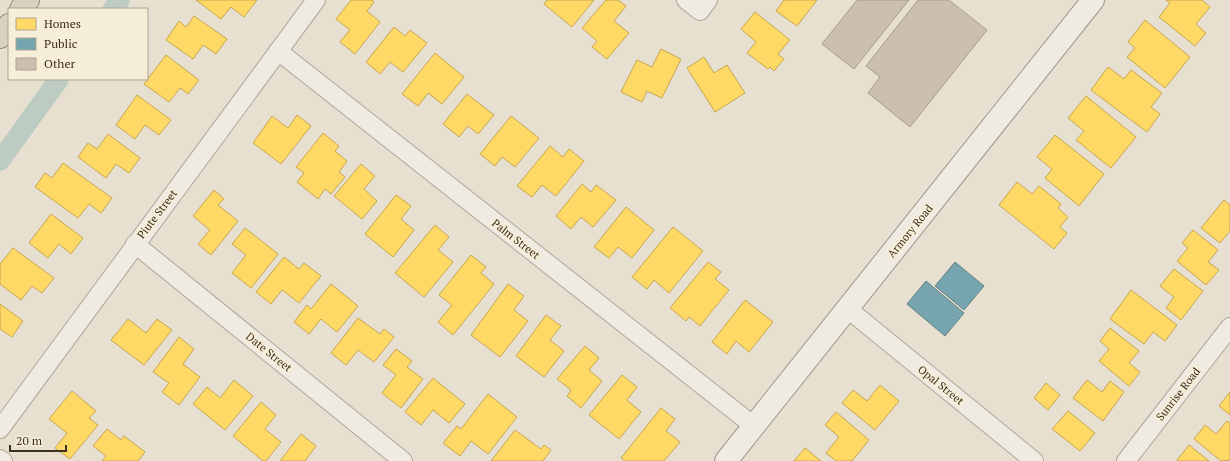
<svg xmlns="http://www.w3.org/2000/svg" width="1230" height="461" viewBox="0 0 1230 461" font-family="'PT Serif',serif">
<rect width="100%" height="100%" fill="#e7e0d1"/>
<g fill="#ffd966" stroke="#c5a651">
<path d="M196 0H257L244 17 231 7 221 19Z"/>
<path d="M351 0H372L374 2 367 11 380 22 355 54 340 42 350 30 336 19Z"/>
<path d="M547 0H594L572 27 544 4Z"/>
<path d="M606 0H618L626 6 614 21 629 33 607 59 592 47 597 41 582 28Z"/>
<path d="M784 0H817L797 26 776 11Z"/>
<path d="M1166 0H1202L1210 7 1196 24 1206 33 1195 46 1159 17 1170 3Z"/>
<path d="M755 12 790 40 778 54 784 59 774 71 770 67 768 69 747 53 756 42 741 29Z"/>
<path d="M194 16 227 39 216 54 203 45 193 59 166 40 179 21 186 27Z"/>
<path d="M1145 20 1190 57 1165 88 1127 57 1135 48 1128 42Z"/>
<path d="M394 27 405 36 410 30 427 43 403 72 390 62 380 74 366 62Z"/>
<path d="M661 49 681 59 662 98 647 91 642 102 621 92 637 60 652 67Z"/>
<path d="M435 53 464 77 442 104 428 93 418 106 402 94Z"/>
<path d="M166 55 199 80 188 94 180 88 169 102 144 84Z"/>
<path d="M704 57 714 73 727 65 745 93 715 112 687 68Z"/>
<path d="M1108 67 1124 79 1131 70 1162 93 1151 107 1160 114 1147 132 1091 90Z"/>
<path d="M467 94 494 115 478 134 468 126 459 137 443 124Z"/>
<path d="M137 95 171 120 159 135 145 125 135 139 116 125Z"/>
<path d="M1086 96 1136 137 1111 168 1076 140 1084 131 1068 118Z"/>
<path d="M297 115 311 126 281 164 253 143 272 116 288 128Z"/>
<path d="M511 116 539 138 515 167 502 157 495 166 480 154Z"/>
<path d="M323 133 339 146 335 151 347 161 339 172 345 177 331 194 325 189 318 199 297 182 304 173 296 167Z"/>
<path d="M108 134 140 158 129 173 116 164 106 178 78 157 88 143 97 149Z"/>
<path d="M1055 135 1104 174 1079 206 1045 178 1052 169 1037 157Z"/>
<path d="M550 146 563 157 569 149 584 161 556 196 542 185 532 197 517 186Z"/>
<path d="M63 163 112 198 101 213 89 204 78 218 35 187 45 173 52 178Z"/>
<path d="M361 164 375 176 364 189 377 201 362 219 334 196Z"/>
<path d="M1017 182 1032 194 1039 186 1061 204 1058 208 1068 217 1060 227 1067 233 1054 249 999 205Z"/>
<path d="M582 184 591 192 596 185 616 200 593 227 581 217 571 229 556 216Z"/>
<path d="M214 190 224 199 218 205 238 221 211 255 198 244 210 230 193 216Z"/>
<path d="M396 195 411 206 401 219 414 230 393 257 365 234Z"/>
<path d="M1224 200 1230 205V231L1220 243 1201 228Z"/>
<path d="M626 207 654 230 632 258 618 247 609 258 594 247Z"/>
<path d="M51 214 83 238 71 254 59 244 48 258 29 243Z"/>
<path d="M435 225 449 237 438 250 453 262 424 297 395 273Z"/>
<path d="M673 227 703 251 669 293 654 280 647 289 632 277Z"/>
<path d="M245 228 278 254 251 288 232 273 246 255 232 244Z"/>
<path d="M1193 230 1218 250 1208 262 1219 270 1206 285 1177 261 1188 248 1182 243Z"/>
<path d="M13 248 54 278 42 293 32 286 21 300 0 284V264Z"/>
<path d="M471 255 486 267 481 273 494 284 453 335 438 322 452 305 439 295Z"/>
<path d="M284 257 299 269 304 263 321 276 299 303 282 290 271 304 256 292Z"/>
<path d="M708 262 721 272 715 279 729 290 700 326 689 317 686 321 670 308Z"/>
<path d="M1174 269 1203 291 1181 320 1166 308 1174 297 1160 286Z"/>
<path d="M331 284 358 306 337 332 321 319 309 334 294 322 307 305 311 309Z"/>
<path d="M508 284 524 296 514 310 528 321 500 357 471 335Z"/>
<path d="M1131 290 1177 325 1165 341 1153 332 1144 344 1110 319Z"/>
<path d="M745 300 773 322 749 352 736 341 727 354 712 342Z"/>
<path d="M0 304 23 321 12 337 0 329Z"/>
<path d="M546 315 561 326 550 340 564 351 544 377 516 356Z"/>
<path d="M358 318 380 334 384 329 394 337 374 362 358 350 346 365 331 353Z"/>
<path d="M128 319 146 333 157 319 172 330 144 365 111 340Z"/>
<path d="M1110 328 1139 351 1129 363 1140 372 1129 386 1099 361 1109 349 1100 341Z"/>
<path d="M179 337 194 349 183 364 200 377 179 405 162 392 169 383 153 372Z"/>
<path d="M585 346 599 358 589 370 602 381 581 408 567 396 571 390 557 379Z"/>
<path d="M396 349 412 361 407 367 423 379 401 408 382 393 396 375 383 365Z"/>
<path d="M622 375 637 387 627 400 641 412 619 439 589 415Z"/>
<path d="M433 378 465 404 449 423 433 410 421 425 405 412Z"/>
<path d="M234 380 253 396 225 430 193 404 207 387 220 398Z"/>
<path d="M1087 380 1102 392 1110 381 1124 392 1103 421 1073 398Z"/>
<path d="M1046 383 1060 395 1048 410 1034 398Z"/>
<path d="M880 385 899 401 875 430 842 403 853 390 867 401Z"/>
<path d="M72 391 96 411 89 418 98 425 70 459 55 448 67 433 49 419Z"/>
<path d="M1230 392V415L1219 406Z"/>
<path d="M488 394 517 417 488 454 471 441 460 456 443 443 457 426 461 429Z"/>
<path d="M261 402 276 415 265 429 281 442 266 461H263L233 436Z"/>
<path d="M661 408 675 419 666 431 680 442 664 461H625L621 458Z"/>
<path d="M1068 411 1095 433 1080 451 1052 429Z"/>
<path d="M836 412 869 440 852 461H836L826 453 839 437 825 425Z"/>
<path d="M1227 421 1230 423V460L1221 461 1194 439 1205 425 1216 434Z"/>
<path d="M107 429 121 440 124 436 145 452 138 461H102L106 456 93 446Z"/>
<path d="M515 430 541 449 544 445 551 450 543 461H491Z"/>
<path d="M301 434 316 446 305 461H280Z"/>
<path d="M1189 445 1209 461H1179L1177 460Z"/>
<path d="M805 448 821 461H794Z"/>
</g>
<g fill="#76a5af" stroke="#658184">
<path d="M955 262 984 286 964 310 935 286Z"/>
<path d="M926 281 964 313 945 336 907 304Z"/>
</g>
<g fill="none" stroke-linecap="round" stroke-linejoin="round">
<g stroke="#bcccc2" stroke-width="20">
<path d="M113 9 120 0"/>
<path d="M0 161 59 79"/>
</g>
</g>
<g fill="#cbbfb2" stroke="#a89c90">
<path d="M857 0H909L854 69 822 44Z"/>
<path d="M918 0H949L987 30 910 127 868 93 880 77 866 66Z"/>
</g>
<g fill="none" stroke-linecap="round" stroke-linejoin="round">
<defs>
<g id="minor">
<path d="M686 0 700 11 708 0"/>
<path d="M278 51 754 426"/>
<path d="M135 244 403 461"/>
<path d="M848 309 1034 461"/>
<path d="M0 429 316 0"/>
<path d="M0 459 3 461"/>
<path d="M1126 461 1230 327"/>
</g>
<path id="secondary" d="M726 461 1093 0"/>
<g id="motorway">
<path d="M21 9 28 0"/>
<path d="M0 37 9 25"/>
</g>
</defs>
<use href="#minor" stroke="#ada599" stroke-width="20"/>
<use href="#secondary" stroke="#9c958a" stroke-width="24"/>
<use href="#motorway" stroke="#928b80" stroke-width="24"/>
<use href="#minor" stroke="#efebe3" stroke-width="18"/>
<use href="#secondary" stroke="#efebe3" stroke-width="22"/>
<use href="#motorway" stroke="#dad1c2" stroke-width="22"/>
</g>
<g text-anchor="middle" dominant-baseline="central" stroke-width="4" stroke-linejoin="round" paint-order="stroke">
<g font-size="11" fill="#3d2e20" stroke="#f7eed8">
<text transform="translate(157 214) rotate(-53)">Piute Street</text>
<text transform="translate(910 231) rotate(-51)">Armory Road</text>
<text transform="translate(516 239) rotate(38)">Palm Street</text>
<text transform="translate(269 352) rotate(39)">Date Street</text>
<text transform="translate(941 385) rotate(39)">Opal Street</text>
<text transform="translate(1178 394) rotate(-52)">Sunrise Road</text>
</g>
</g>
<rect x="8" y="8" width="140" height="72" fill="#f7eed8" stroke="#ada18e"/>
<rect x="16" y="18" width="20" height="12" fill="#ffd966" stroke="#ada18e"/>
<text x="44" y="28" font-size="12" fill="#3d2e20">Homes</text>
<rect x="16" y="38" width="20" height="12" fill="#76a5af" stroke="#ada18e"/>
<text x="44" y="48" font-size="12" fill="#3d2e20">Public</text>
<rect x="16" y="58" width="20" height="12" fill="#cbbfb2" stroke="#ada18e"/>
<text x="44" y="68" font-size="12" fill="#3d2e20">Other</text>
<path d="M10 445v6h56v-6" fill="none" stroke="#3d2e20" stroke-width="2"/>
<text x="16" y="445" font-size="12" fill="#3d2e20" stroke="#f7eed8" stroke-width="3" paint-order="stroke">20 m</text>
</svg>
